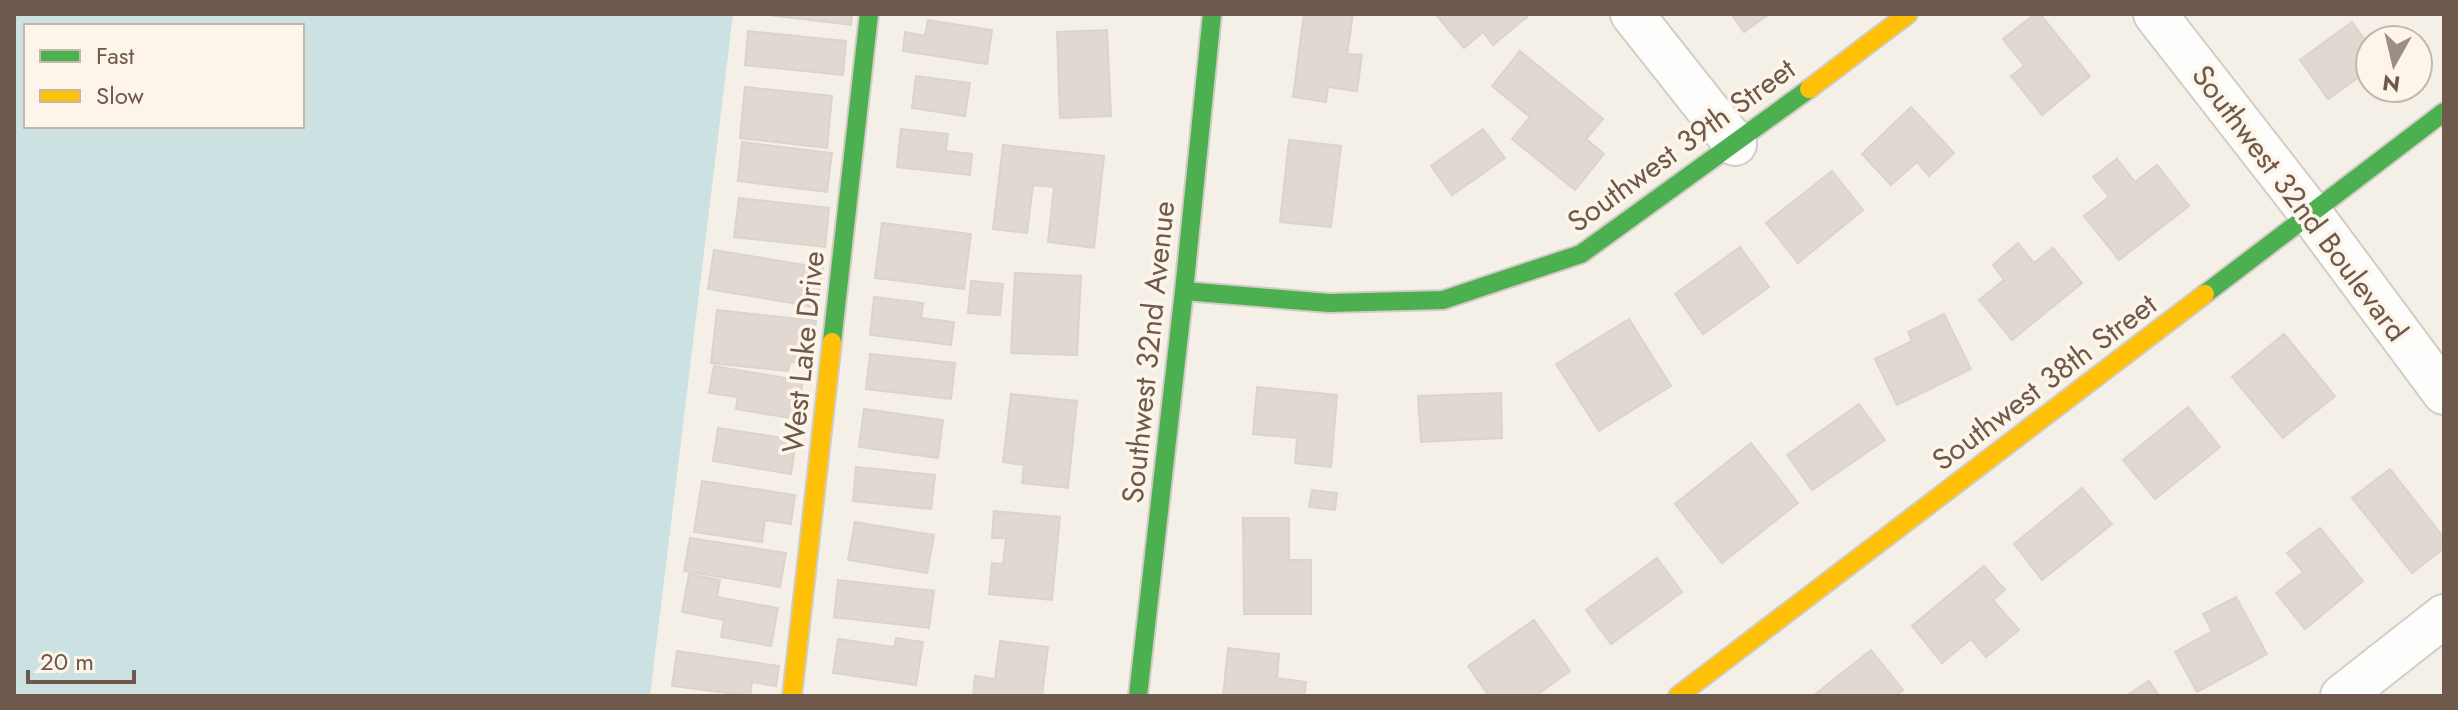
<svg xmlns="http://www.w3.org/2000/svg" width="2458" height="710" viewBox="0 0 2458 710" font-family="Jost,sans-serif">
<rect width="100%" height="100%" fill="#f4f0e8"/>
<path fill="#cbe1e2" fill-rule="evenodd" d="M14 14H733L650 696H14ZM26 26H302V126H26Z"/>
<g fill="#e0d8d1" stroke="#dcd3cb" stroke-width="2">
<path d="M759 14H852L851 25Z"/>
<path d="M1304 14H1353L1347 54 1362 55 1357 91 1328 87 1326 102 1293 97Z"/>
<path d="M1439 14H1525L1527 17 1493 45 1483 32 1464 48 1437 16Z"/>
<path d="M1731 14H1769L1744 32Z"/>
<path d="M2035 14H2040L2090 76 2042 115 2011 76 2024 66 2003 39Z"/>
<path d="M928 20 992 30 987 64 903 51 905 32 925 36Z"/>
<path d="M2352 22 2370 47V69L2328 99 2300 60Z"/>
<path d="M1107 30 1111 116 1060 118 1057 32Z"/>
<path d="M748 31 846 41 843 75 745 65Z"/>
<path d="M1520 51 1603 119 1586 139 1604 154 1575 190 1512 139 1530 117 1492 86Z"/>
<path d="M916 76 970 83 965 116 912 108Z"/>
<path d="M745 87 832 96 827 148 740 138Z"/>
<path d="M1911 107 1954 153 1929 176 1917 162 1891 185 1862 154Z"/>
<path d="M901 129 948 134 946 151 972 154 970 175 897 167Z"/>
<path d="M1483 129 1505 158 1452 195 1431 166Z"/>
<path d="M1289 140 1341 146 1331 227 1280 222Z"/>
<path d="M742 142 832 153 827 192 738 181Z"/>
<path d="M1003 145 1104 156 1094 248 1048 242 1054 187 1033 185 1027 233 993 229Z"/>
<path d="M2117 159 2135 182 2157 165 2189 206 2119 260 2084 216 2109 197 2093 177Z"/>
<path d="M1832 171 1863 210 1798 263 1766 223Z"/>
<path d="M739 198 829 208 825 247 734 237Z"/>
<path d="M882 223 971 234 964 289 875 278Z"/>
<path d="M2018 243 2034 263 2053 248 2082 283 2012 340 1979 300 2004 280 1993 265Z"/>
<path d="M1740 247 1769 287 1703 334 1675 294Z"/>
<path d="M714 250 823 268 816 307 708 289Z"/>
<path d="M1015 273 1081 276 1077 355 1011 353Z"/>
<path d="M971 281 1003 284 1000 315 968 313Z"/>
<path d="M874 297 923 303 921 318 954 322 951 345 870 335Z"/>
<path d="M717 310 816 321 811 364 790 362 788 371 711 363Z"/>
<path d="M1944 314 1971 369 1897 405 1875 359 1912 341 1908 332Z"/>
<path d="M1629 319 1671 386 1599 431 1556 364Z"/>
<path d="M2284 334 2335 396 2283 438 2232 377Z"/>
<path d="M870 354 955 363 951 399 866 389Z"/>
<path d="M714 366 803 381 796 419 736 409 738 397 709 393Z"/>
<path d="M1257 387 1337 395 1331 467 1295 463 1297 438 1253 434Z"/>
<path d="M1501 393 1502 438 1421 442 1418 396Z"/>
<path d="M1011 394 1077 401 1068 488 1022 483 1024 465 1003 462Z"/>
<path d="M1859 404 1885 440 1812 490 1787 455Z"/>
<path d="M2188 407 2220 447 2155 499 2123 460Z"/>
<path d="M864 409 943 420 938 458 859 447Z"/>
<path d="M718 428 796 440 791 474 713 461Z"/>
<path d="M1751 443 1798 503 1722 563 1675 504Z"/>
<path d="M856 467 935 475 931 509 853 501Z"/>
<path d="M2390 469 2444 538V548L2412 573 2352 498Z"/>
<path d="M702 481 795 495 791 524 765 520 762 542 694 532Z"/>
<path d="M2082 488 2112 524 2042 580 2014 544Z"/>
<path d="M1312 490 1337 493 1335 510 1309 507Z"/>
<path d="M994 511 1060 517 1052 600 989 594 992 563 1003 564 1006 538H992Z"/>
<path d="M1243 518H1289V560H1311V614H1244Z"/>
<path d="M855 522 934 535 927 573 848 560Z"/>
<path d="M2320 528 2363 581 2305 629 2276 593 2303 572 2287 553Z"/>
<path d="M690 538 786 553 780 587 684 571Z"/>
<path d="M1657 558 1682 592 1611 644 1586 610Z"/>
<path d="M1984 566 2005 590 1993 600 2019 630 1986 657 1971 639 1942 663 1912 626Z"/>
<path d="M689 574 720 580 717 597 778 608 771 646 721 637 724 620 682 612Z"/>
<path d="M838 580 934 591 929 628 834 617Z"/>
<path d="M2236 597 2267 654 2197 692 2175 652 2212 631 2203 614Z"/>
<path d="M1534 620 1570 671 1535 696H1489L1468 666Z"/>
<path d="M896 638 923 642 916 685 833 673 838 639 894 647Z"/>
<path d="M1000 641 1048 647 1042 696H973L975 676 995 679Z"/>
<path d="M1228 648 1279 654 1277 678 1306 682 1304 696H1223Z"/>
<path d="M1871 650 1903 690 1895 696H1813Z"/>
<path d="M677 651 779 666 776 686 752 682 750 696 672 686Z"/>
<path d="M2149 681 2159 696H2126Z"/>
</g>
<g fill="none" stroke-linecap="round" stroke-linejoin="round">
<defs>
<g id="street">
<path d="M1632 14 1735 144"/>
<path d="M2155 14 2311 214 2444 393"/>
<path d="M2342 696 2444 616"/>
</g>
<g id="fast">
<path d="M1184 291 1329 303 1443 300 1581 254 1809 89"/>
<path d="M2205 294 2444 112"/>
<path d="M832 342 869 14"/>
<path d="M1138 696 1184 291 1212 14"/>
</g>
<g id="slow">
<path d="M1809 89 1908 14"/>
<path d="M792 696 832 342"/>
<path d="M1678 696 2205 294"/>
</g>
</defs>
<use href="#street" stroke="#d3cdc6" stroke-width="46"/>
<use href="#fast" stroke="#d2ccc5" stroke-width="22"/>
<use href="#slow" stroke="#d2ccc5" stroke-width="22"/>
<use href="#street" stroke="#fdfdfc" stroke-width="42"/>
<use href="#fast" stroke="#4caf50" stroke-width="18"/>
<use href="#slow" stroke="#ffc107" stroke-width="18"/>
</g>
<g text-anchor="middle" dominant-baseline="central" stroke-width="7" stroke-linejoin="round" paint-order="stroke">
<g font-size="30" fill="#6e594c" stroke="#fdf5e9">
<text transform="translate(1681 145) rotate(-36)">Southwest 39th Street</text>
<text transform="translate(2300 203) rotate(53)">Southwest 32nd Boulevard</text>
<text transform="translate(803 352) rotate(-84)">West Lake Drive</text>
<text transform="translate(1148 352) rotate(-84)">Southwest 32nd Avenue</text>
<text transform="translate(2044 382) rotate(-37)">Southwest 38th Street</text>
</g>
</g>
<rect width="2458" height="710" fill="none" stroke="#6e594c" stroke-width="32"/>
<rect x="24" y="24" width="280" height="104" fill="#fdf5e9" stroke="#c4b7aa" stroke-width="2"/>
<rect x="40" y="50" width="40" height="12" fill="#4caf50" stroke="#c4b7aa" stroke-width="2"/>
<text x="96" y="64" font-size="24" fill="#6e594c">Fast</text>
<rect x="40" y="90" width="40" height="12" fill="#ffc107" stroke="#c4b7aa" stroke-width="2"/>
<text x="96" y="104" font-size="24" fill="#6e594c">Slow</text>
<g transform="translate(2394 64) rotate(188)"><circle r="38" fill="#fdf5e9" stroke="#c4b7aa" stroke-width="2"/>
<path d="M0-6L14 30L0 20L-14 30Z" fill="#9d8e83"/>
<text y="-12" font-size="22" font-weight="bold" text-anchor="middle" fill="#6e594c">N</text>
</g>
<path d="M28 670v12h106v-12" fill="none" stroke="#6e594c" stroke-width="4"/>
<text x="40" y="670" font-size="24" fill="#6e594c" stroke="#fdf5e9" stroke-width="6" paint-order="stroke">20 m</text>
</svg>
